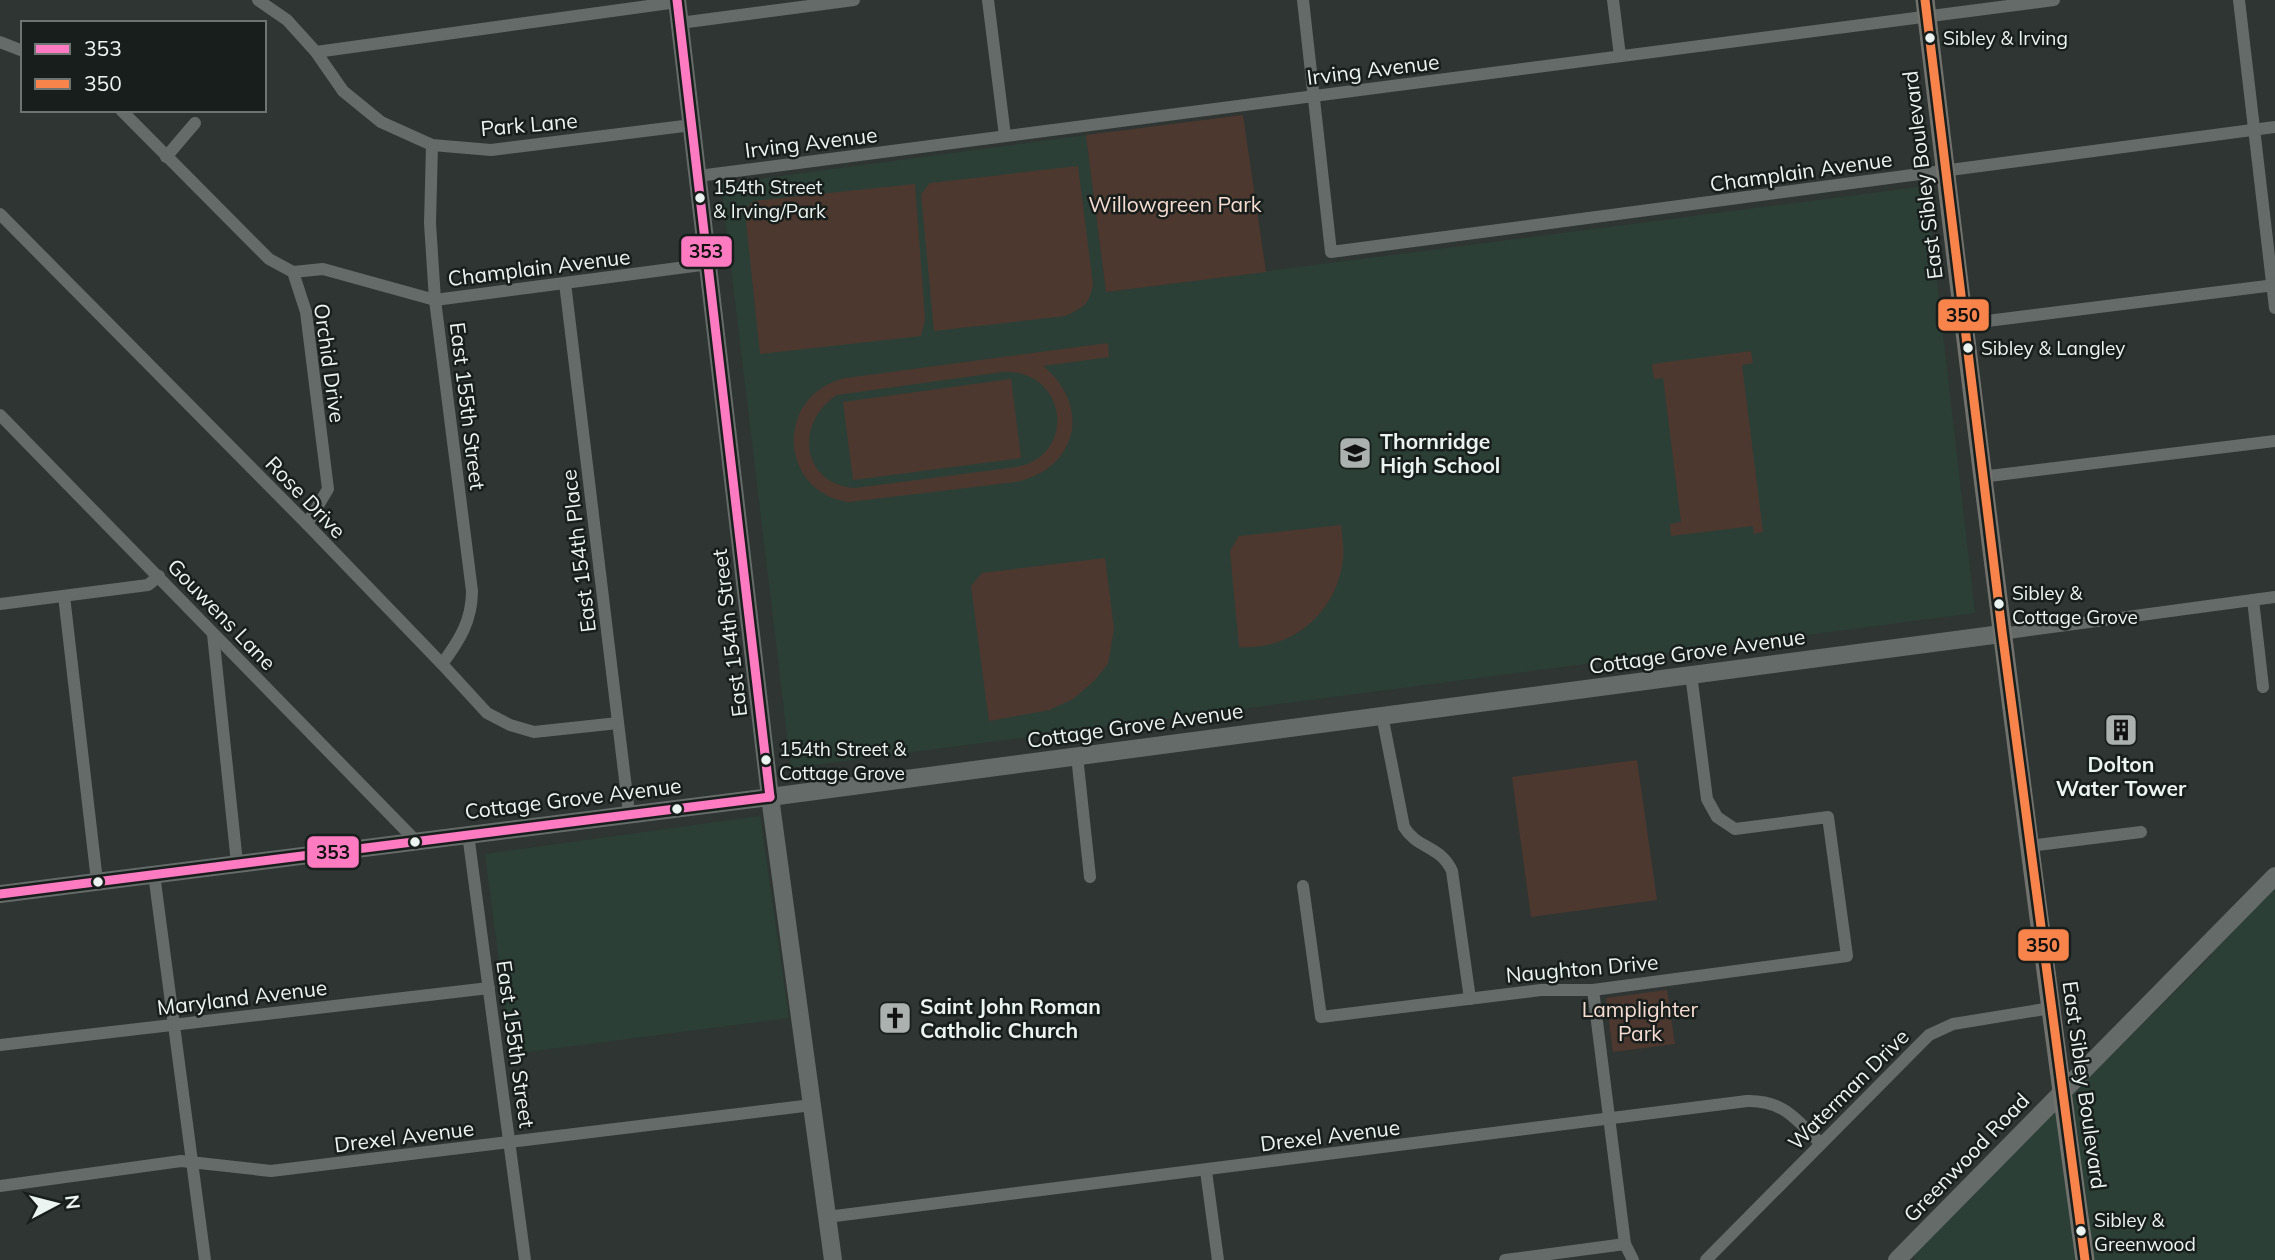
<svg xmlns="http://www.w3.org/2000/svg" width="2275" height="1260" viewBox="0 0 2275 1260" font-family="Mulish,sans-serif">
<rect width="100%" height="100%" fill="#2e3532"/>
<g fill="#2c3f37">
<path d="M1086 135 1106 292 1926 186 1975 613 791 768 721 184Z"/>
<path d="M760 816 789 1018 511 1054 485 854Z"/>
<path d="M2275 877V1260H1915L1914 1253 2212 955 2203 949Z"/>
</g>
<g fill="#4d382f" fill-rule="evenodd">
<path d="M1243 115 1266 272 1106 292 1086 135Z"/>
<path d="M1078 166 1093 285C1088 306 1084 307 1065 316L934 331 921 194 930 183Z"/>
<path d="M915 184 925 320 921 336 760 354 745 211 753 201Z"/>
<path d="M1108 343 1109 357 1043 366C1092 406 1078 469 1015 482L849 502C777 492 775 393 846 378ZM1002 372C1066 368 1079 454 1017 467L855 488C801 484 794 423 837 395Z"/>
<path d="M1751 351 1753 363 1742 365 1763 532 1754 534 1753 526 1671 536 1670 524 1681 522 1663 378 1654 379 1652 364Z"/>
<path d="M1011 379 1021 458 853 480 843 402Z"/>
<path d="M1341 525C1342 536 1344 547 1343 558 1338 611 1293 651 1239 647L1230 551 1239 536Z"/>
<path d="M1105 558 1114 629 1108 664 1094 681 1073 699 1049 710 989 721 971 586 982 573Z"/>
<path d="M1637 760 1657 900 1531 917 1512 777Z"/>
<path d="M1667 990 1675 1044 1613 1052 1606 998Z"/>
</g>
<g fill="none" stroke-linecap="round" stroke-linejoin="round">
<g stroke="#656b68" stroke-width="12">
<path d="M258 0 287 20 316 52 343 91 381 122 432 145 491 150 692 125"/>
<path d="M988 0 1005 136"/>
<path d="M1303 0 1331 252 2275 127"/>
<path d="M1613 0 1620 56"/>
<path d="M2239 0 2275 308"/>
<path d="M680 23 854 0"/>
<path d="M0 42 23 51"/>
<path d="M316 52 677 2"/>
<path d="M121 110 269 259 293 272 306 312 328 489 307 524"/>
<path d="M432 145 430 223 435 300 472 591C472 621 459 641 442 664"/>
<path d="M166 157 195 123"/>
<path d="M698 176 2054 0"/>
<path d="M0 214 307 524 442 664 487 713 510 725 534 732 618 723"/>
<path d="M293 272 323 269 435 300 709 264"/>
<path d="M565 283 629 813"/>
<path d="M1963 324 2275 285"/>
<path d="M0 415 416 841"/>
<path d="M1981 477 2275 441"/>
<path d="M64 596 97 881"/>
<path d="M2253 600 2263 687"/>
<path d="M0 604 148 585 159 576"/>
<path d="M213 634 237 863"/>
<path d="M2001 634 2275 597"/>
<path d="M1382 715 1404 827C1417 849 1440 845 1452 871L1470 999"/>
<path d="M1077 756 1090 877"/>
<path d="M468 834 525 1260"/>
<path d="M2029 846 2141 832"/>
<path d="M154 874 205 1260"/>
<path d="M1303 886 1321 1017 1541 990H1593L1847 956 1828 817 1735 829 1717 817 1707 799 1691 674"/>
<path d="M1593 990 1625 1244 1633 1260"/>
<path d="M0 1045 489 988"/>
<path d="M1206 1171 1218 1260"/>
<path d="M0 1186 181 1161 271 1171 812 1105"/>
<path d="M827 1217 1747 1101C1784 1100 1797 1120 1821 1144"/>
<path d="M1505 1260 1625 1244"/>
<path d="M1706 1260 1929 1035 1953 1024 2051 1008"/>
</g>
<g stroke="#656b68" stroke-width="18">
<path d="M677 0 770 797 833 1260"/>
<path d="M0 894 770 797 2001 634"/>
<path d="M1897 1260 2275 876"/>
</g>
<path stroke="#71726e" stroke-width="19" d="M1925 0C1975 421 2027 841 2085 1260"/>
<defs>
<g id="bus-1">
<path d="M677 0 770 797"/>
<path d="M0 894 770 797"/>
</g>
<path id="bus-2" d="M1925 0 2002 631 2085 1260"/>
</defs>
<use href="#bus-1" stroke="#181e1b" stroke-width="14"/>
<use href="#bus-2" stroke="#181e1b" stroke-width="14"/>
<use href="#bus-1" stroke="#fe7ac1" stroke-width="9"/>
<use href="#bus-2" stroke="#f8844c" stroke-width="9"/>
</g>
<defs>
<symbol id="school-square" viewBox="-11 -11 22 22"><rect x="-9" y="-9" width="18" height="18" rx="4" fill="#aab1ae" stroke="#181e1b"/><path d="M0-5L7-2L0 1L-7-2ZM-4 1L0 2.5L4 1V4Q0 6-4 4Z" fill="#111"/></symbol>
<symbol id="building-square" viewBox="-11 -11 22 22"><rect x="-9" y="-9" width="18" height="18" rx="4" fill="#aab1ae" stroke="#181e1b"/><path d="M-4-6H4V6H1V3H-1V6H-4ZM-2.5-4.3h1.7v1.8h-1.7ZM.8-4.3h1.7v1.8H.8ZM-2.5-1h1.7V.8h-1.7ZM.8-1h1.7V.8H.8Z" fill="#111"/></symbol>
<symbol id="church-square" viewBox="-11 -11 22 22"><rect x="-9" y="-9" width="18" height="18" rx="4" fill="#aab1ae" stroke="#181e1b"/><path d="M-1.2-6h2.4v3.5h3.3v2.4h-3.3V6h-2.4V-.1h-3.3v-2.4h3.3Z" fill="#111"/></symbol>
</defs>
<g fill-rule="evenodd">
<use href="#school-square" x="1336" y="434" width="38" height="38"/>
<use href="#building-square" x="2102" y="711" width="38" height="38"/>
<use href="#church-square" x="876" y="999" width="38" height="38"/>
</g>
<g fill="#ecf4f1" stroke="#181e1b" stroke-width="2.5">
<circle cx="1930" cy="38" r="6"/>
<circle cx="700" cy="198" r="6"/>
<circle cx="1968" cy="348" r="6"/>
<circle cx="1999" cy="604" r="6"/>
<circle cx="766" cy="760" r="6"/>
<circle cx="677" cy="809" r="6"/>
<circle cx="415" cy="842" r="6"/>
<circle cx="98" cy="882" r="6"/>
<circle cx="2081" cy="1231" r="6"/>
</g>
<g text-anchor="middle" dominant-baseline="central" stroke-width="5" stroke-linejoin="round" paint-order="stroke">
<g font-size="19" fill="#ecf4f1" stroke="#181e1b" text-anchor="start">
<text x="1943" y="38">Sibley &amp; Irving</text>
<text x="713" y="187">154th Street<tspan x="713" dy="24">&amp; Irving/Park</tspan></text>
<text x="1981" y="348">Sibley &amp; Langley</text>
<text x="2012" y="593">Sibley &amp;<tspan x="2012" dy="24">Cottage Grove</tspan></text>
<text x="779" y="749">154th Street &amp;<tspan x="779" dy="24">Cottage Grove</tspan></text>
<text x="2094" y="1220">Sibley &amp;<tspan x="2094" dy="24">Greenwood</tspan></text>
</g>
<g font-size="21" fill="#ecf4f1" stroke="#181e1b">
<text transform="translate(1373 69) rotate(-7)">Irving Avenue</text>
<text transform="translate(529 124) rotate(-5)">Park Lane</text>
<text transform="translate(811 142) rotate(-7)">Irving Avenue</text>
<text transform="translate(1801 171) rotate(-8)">Champlain Avenue</text>
<text transform="translate(1922 175) rotate(-97)">East Sibley Boulevard</text>
<text transform="translate(539 267) rotate(-7)">Champlain Avenue</text>
<text transform="translate(330 363) rotate(82)">Orchid Drive</text>
<text transform="translate(468 406) rotate(83)">East 155th Street</text>
<text transform="translate(306 497) rotate(46)">Rose Drive</text>
<text transform="translate(578 551) rotate(-97)">East 154th Place</text>
<text transform="translate(222 614) rotate(46)">Gouwens Lane</text>
<text transform="translate(729 633) rotate(-97)">East 154th Street</text>
<text transform="translate(1697 651) rotate(-8)">Cottage Grove Avenue</text>
<text transform="translate(1135 725) rotate(-8)">Cottage Grove Avenue</text>
<text transform="translate(573 798) rotate(-7)">Cottage Grove Avenue</text>
<text transform="translate(1582 968) rotate(-5)">Naughton Drive</text>
<text transform="translate(242 997) rotate(-7)">Maryland Avenue</text>
<text transform="translate(516 1044) rotate(82)">East 155th Street</text>
<text transform="translate(2085 1085) rotate(82)">East Sibley Boulevard</text>
<text transform="translate(1848 1089) rotate(-45)">Waterman Drive</text>
<text transform="translate(1330 1135) rotate(-7)">Drexel Avenue</text>
<text transform="translate(404 1136) rotate(-7)">Drexel Avenue</text>
<text transform="translate(1966 1157) rotate(-46)">Greenwood Road</text>
</g>
<g font-size="21" fill="#f6dcd1" stroke="#181e1b">
<text x="1175" y="204">Willowgreen Park</text>
<text x="1640" y="1009">Lamplighter<tspan x="1640" dy="24">Park</tspan></text>
</g>
<g font-size="21" font-weight="bold" fill="#ecf4f1" stroke="#181e1b" text-anchor="start">
<text x="1380" y="441">Thornridge<tspan x="1380" dy="24">High School</tspan></text>
<text x="2121" y="764" text-anchor="middle">Dolton<tspan x="2121" dy="24">Water Tower</tspan></text>
<text x="920" y="1006">Saint John Roman<tspan x="920" dy="24">Catholic Church</tspan></text>
</g>
</g>
<g stroke="#181e1b" stroke-width="2.5">
<rect x="680" y="235" width="53" height="33" rx="7" fill="#fe7ac1"/>
<rect x="1937" y="298" width="53" height="34" rx="7" fill="#f8844c"/>
<rect x="306" y="835" width="54" height="34" rx="7" fill="#fe7ac1"/>
<rect x="2017" y="928" width="53" height="34" rx="7" fill="#f8844c"/>
</g>
<g font-size="19" text-anchor="middle" font-weight="bold" fill="#111">
<text x="706" y="258">353</text>
<text x="1963" y="322">350</text>
<text x="333" y="859">353</text>
<text x="2043" y="952">350</text>
</g>
<rect x="21" y="21" width="245" height="91" fill="#181e1b" stroke="#6d7471" stroke-width="2"/>
<rect x="35" y="44" width="35" height="10" fill="#fe7ac1" stroke="#6d7471" stroke-width="2"/>
<text x="84" y="56" font-size="21" fill="#ecf4f1">353</text>
<rect x="35" y="79" width="35" height="10" fill="#f8844c" stroke="#6d7471" stroke-width="2"/>
<text x="84" y="91" font-size="21" fill="#ecf4f1">350</text>
<g transform="translate(56 1204) rotate(83)" stroke="#181e1b" stroke-width="5" paint-order="stroke">
<path d="M0-5L12 26L0 18L-12 26Z" fill="#ecf4f1"/>
<text y="-10" font-size="19" font-weight="bold" text-anchor="middle" fill="#ecf4f1">N</text>
</g>
</svg>
